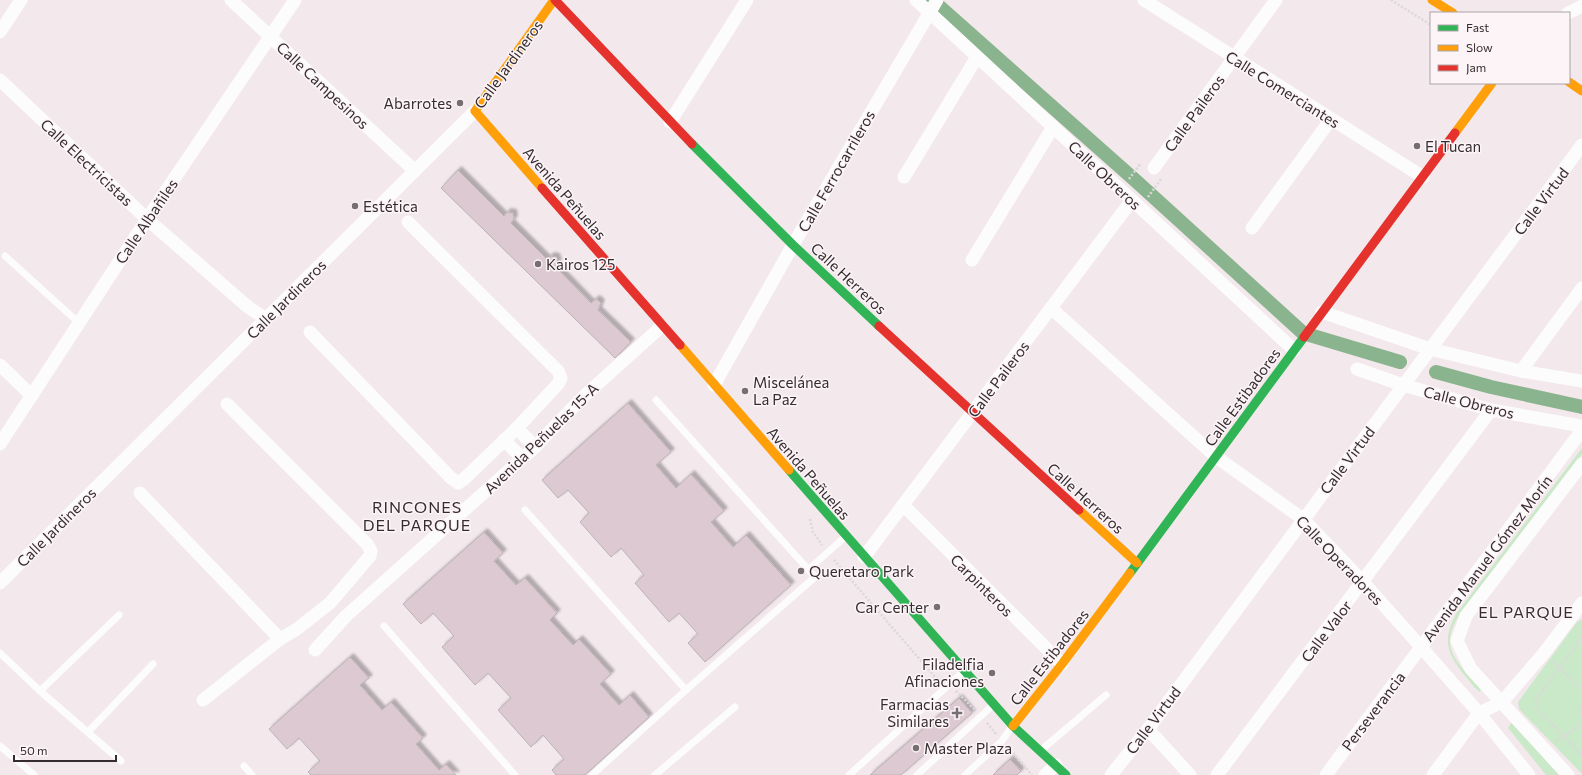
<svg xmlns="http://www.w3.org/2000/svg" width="1582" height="775" viewBox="0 0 1582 775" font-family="Commissioner,sans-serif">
<defs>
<filter id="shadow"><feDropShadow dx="3.5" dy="-3.5" stdDeviation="1" flood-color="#0004"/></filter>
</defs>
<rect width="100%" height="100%" fill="#f3e8ec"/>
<g fill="#cae9c9">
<path d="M1582 448V454L1459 615C1455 623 1449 633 1450 642 1450 659 1470 676 1481 689L1480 692C1474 688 1470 681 1465 676 1447 653 1442 641 1456 614Z"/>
<path d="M1582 619V774L1519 709 1518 702 1577 622Z"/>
<path d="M1511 723H1513L1559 775H1546L1508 728Z"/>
</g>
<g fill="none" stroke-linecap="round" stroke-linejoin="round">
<g stroke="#8ab48d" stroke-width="14">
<path d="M932 0 1136 181 1303 333 1400 362"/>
<path d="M1436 372 1491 387 1582 407"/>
</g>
</g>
<g fill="#ddc9d2" stroke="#bab2b4" filter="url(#shadow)">
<path d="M458 170 504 216 507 212 513 213 514 219 511 223 547 259 551 256 556 257 558 263 555 266 591 303 596 299 599 301 601 303 598 310 631 342 615 358 441 188Z"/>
<path d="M628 403 671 452 656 465 676 488 691 474 724 511 711 522 733 547 746 535 791 585 705 662 688 643 698 634 679 613 669 622 635 583 644 575 621 548 611 557 580 522 589 513 568 490 558 498 542 480Z"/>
<path d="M484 532 503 553 494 561 516 585 525 578 557 613 550 620 573 645 579 639 611 674 600 684 619 705 630 695 649 717 585 775H556L552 770 564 759 543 735 531 747 498 710 511 698 488 673 475 685 442 647 454 636 433 613 421 624 403 604Z"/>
<path d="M350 657 369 678 360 685 382 710 391 702 423 738 416 744 439 770 446 764 456 775H311L308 772 320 761 299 738 287 749 269 729Z"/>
<path d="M959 698 972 713 901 775H870Z"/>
<path d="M1010 759 1021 771 1017 775H993Z"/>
</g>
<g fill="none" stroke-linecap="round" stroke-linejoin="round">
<g stroke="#dbd8d9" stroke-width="2.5" stroke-dasharray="2 2" stroke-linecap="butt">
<path d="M1391 0 1431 25"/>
<path d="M1129 179 1141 163"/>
<path d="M1148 197 1161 179"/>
<path d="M810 519 813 532 822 545"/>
<path d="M834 560 935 677 941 680"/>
<path d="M1582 637 1536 700V707L1582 755"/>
<path d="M1552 661 1582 689"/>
<path d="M956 691 975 710"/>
<path d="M1582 704 1580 709 1582 716"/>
<path d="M987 723 996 734"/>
<path d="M1555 742 1582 724"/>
<path d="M1008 747 1032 775"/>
</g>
<g stroke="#fdfcfc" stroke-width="7">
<path d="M5 256 79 323"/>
<path d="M525 510 686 690"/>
<path d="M809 569 846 536"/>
<path d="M384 626 515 775"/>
<path d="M0 653 40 691 121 761"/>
<path d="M40 691 119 615"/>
<path d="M88 732 153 664"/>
<path d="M0 746 34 775"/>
<path d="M1040 751 1106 695"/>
<path d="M244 766 252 775"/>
<path d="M592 775 686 690 815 577 656 400"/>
<path d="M655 775 735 707"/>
<path d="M849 775 964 671"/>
<path d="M917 775 993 705"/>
<path d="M965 775 1002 741 1012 726"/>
</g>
<g stroke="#fdfcfc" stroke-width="13">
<path d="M231 0 415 171"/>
<path d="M916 0 1294 350"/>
<path d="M1144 0 1423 177"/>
<path d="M1568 13 1582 6"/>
<path d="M0 32 21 0"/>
<path d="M0 80 147 219 248 307 266 319"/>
<path d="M670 122 747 0"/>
<path d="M1154 168 1276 0"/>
<path d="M904 177 977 57"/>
<path d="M1252 228 1331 119"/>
<path d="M972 260 1053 127"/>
<path d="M1051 308 1215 456 1303 519 1363 582 1421 647 1326 775"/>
<path d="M1322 312 1430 349 1521 371 1582 381"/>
<path d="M310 332 451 478 458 483 464 479 517 428 558 384 561 378 558 371 408 222"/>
<path d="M0 365 32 396"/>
<path d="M1357 369 1403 385 1491 410 1582 426"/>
<path d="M1521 371 1582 288"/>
<path d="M714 385 793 245 937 0"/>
<path d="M517 428 535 447"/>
<path d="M504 440 522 458"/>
<path d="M0 444 147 219 295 0"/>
<path d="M140 493 280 639"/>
<path d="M903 505 1062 664"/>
<path d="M864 557 1132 200"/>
<path d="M0 583 475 111"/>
<path d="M315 650 346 616 535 447 583 397 662 326"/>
<path d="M203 700 280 639 297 629 330 603 370 556 371 551 367 544 227 404"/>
<path d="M1148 729 1190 775"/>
<path d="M1045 775 1056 765"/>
<path d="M1111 775 1148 729 1582 145"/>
<path d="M1217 775 1491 410"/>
<path d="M1433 775 1479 713 1502 702 1544 653 1582 603"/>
<path d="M1529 775 1479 713 1421 647 1582 430"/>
<path d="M1568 775 1471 669 1457 641 1466 616 1582 464"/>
</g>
<g stroke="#30b455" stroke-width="9">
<path d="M692 144 793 245 879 326"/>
<path d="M789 470 1013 726 1066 775"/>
<path d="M1130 573 1304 337"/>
</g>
<g stroke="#ff9f0a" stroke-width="9">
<path d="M1432 0 1453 13"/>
<path d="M1569 82 1582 91"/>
<path d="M1455 133 1492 83"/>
<path d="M542 188 475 111 554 0"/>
<path d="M680 345 789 470"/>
<path d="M1079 510 1137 563"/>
<path d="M1013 726 1062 664 1130 573"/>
</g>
<g stroke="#e5322d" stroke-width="9">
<path d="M555 0 692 144"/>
<path d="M542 188 680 345"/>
<path d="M879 326 1079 510"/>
<path d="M1304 337 1455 133"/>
</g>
</g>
<g fill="#776e71" stroke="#fcf4f7" stroke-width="1.5">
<circle cx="460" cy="103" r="4"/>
<circle cx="1417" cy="146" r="4"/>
<circle cx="355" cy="206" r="4"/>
<circle cx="538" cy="264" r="4"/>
<circle cx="745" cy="391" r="4"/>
<circle cx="801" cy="571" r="4"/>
<circle cx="937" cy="607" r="4"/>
<circle cx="992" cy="673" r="4"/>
<path d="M955 707h4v4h4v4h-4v4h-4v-4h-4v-4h4z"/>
<circle cx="916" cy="748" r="4"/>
</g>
<g text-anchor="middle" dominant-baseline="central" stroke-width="3" stroke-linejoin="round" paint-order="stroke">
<g font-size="15" fill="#342c2f" stroke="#fcf4f7">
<text transform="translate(508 64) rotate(-54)">Calle Jardineros</text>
<text transform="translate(323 85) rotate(43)">Calle Campesinos</text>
<text transform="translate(1283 89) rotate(32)">Calle Comerciantes</text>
<text transform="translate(1194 113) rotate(-54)">Calle Paileros</text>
<text transform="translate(87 162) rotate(43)">Calle Electricistas</text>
<text transform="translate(836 171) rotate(-60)">Calle Ferrocarrileros</text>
<text transform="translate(1105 175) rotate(43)">Calle Obreros</text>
<text transform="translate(565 193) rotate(49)">Avenida Peñuelas</text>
<text transform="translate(1541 201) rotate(-53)">Calle Virtud</text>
<text transform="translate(146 221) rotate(-56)">Calle Albañiles</text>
<text transform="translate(849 278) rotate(43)">Calle Herreros</text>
<text transform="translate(286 299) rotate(-45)">Calle Jardineros</text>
<text transform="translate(998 379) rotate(-53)">Calle Paileros</text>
<text transform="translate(1242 397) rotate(-54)">Calle Estibadores</text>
<text transform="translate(1469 402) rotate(14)">Calle Obreros</text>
<text transform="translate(541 438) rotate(-44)">Avenida Peñuelas 15-A</text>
<text transform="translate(1347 460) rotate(-53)">Calle Virtud</text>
<text transform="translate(809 473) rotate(49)">Avenida Peñuelas</text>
<text transform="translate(1086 498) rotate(42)">Calle Herreros</text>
<text transform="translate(56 527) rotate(-45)">Calle Jardineros</text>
<text transform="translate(1487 558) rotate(-53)">Avenida Manuel Gómez Morín</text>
<text transform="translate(1340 560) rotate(46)">Calle Operadores</text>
<text transform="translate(982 585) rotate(45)">Carpinteros</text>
<text transform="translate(1326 631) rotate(-53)">Calle Valor</text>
<text transform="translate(1049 657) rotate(-52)">Calle Estibadores</text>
<text transform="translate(1373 711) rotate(-53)">Perseverancia</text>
<text transform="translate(1153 720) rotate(-53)">Calle Virtud</text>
</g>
<g font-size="15" fill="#342c2f" stroke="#fcf4f7" text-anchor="start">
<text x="452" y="103" text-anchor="end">Abarrotes</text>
<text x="1425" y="146">El Tucan</text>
<text x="363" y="206">Estética</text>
<text x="546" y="264">Kairos 125</text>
<text x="753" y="382">Miscelánea<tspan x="753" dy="17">La Paz</tspan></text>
<text x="809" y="571">Queretaro Park</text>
<text x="929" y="607" text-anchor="end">Car Center</text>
<text x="984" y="664" text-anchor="end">Filadelfia<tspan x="984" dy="17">Afinaciones</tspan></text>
<text x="949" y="704" text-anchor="end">Farmacias<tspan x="949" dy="17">Similares</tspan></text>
<text x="924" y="748">Master Plaza</text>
</g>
<g font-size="16" letter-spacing="1" fill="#342c2f" stroke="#fcf4f7">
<text x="417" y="506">RINCONES<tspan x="417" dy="18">DEL PARQUE</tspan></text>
<text x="1526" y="611">EL PARQUE</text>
</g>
</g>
<rect x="1430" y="12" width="140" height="72" fill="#fcf4f7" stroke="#aca4a7"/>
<rect x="1438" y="25" width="20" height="6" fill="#30b455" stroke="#aca4a7"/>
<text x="1466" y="32" font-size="12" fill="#342c2f">Fast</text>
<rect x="1438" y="45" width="20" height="6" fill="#ff9f0a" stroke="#aca4a7"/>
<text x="1466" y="52" font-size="12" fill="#342c2f">Slow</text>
<rect x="1438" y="65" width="20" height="6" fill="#e5322d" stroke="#aca4a7"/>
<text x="1466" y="72" font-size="12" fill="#342c2f">Jam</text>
<path d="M14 755v6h102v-6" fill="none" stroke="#342c2f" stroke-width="2"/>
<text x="20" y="755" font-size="12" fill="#342c2f" stroke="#fcf4f7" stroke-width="3" paint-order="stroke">50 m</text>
</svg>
